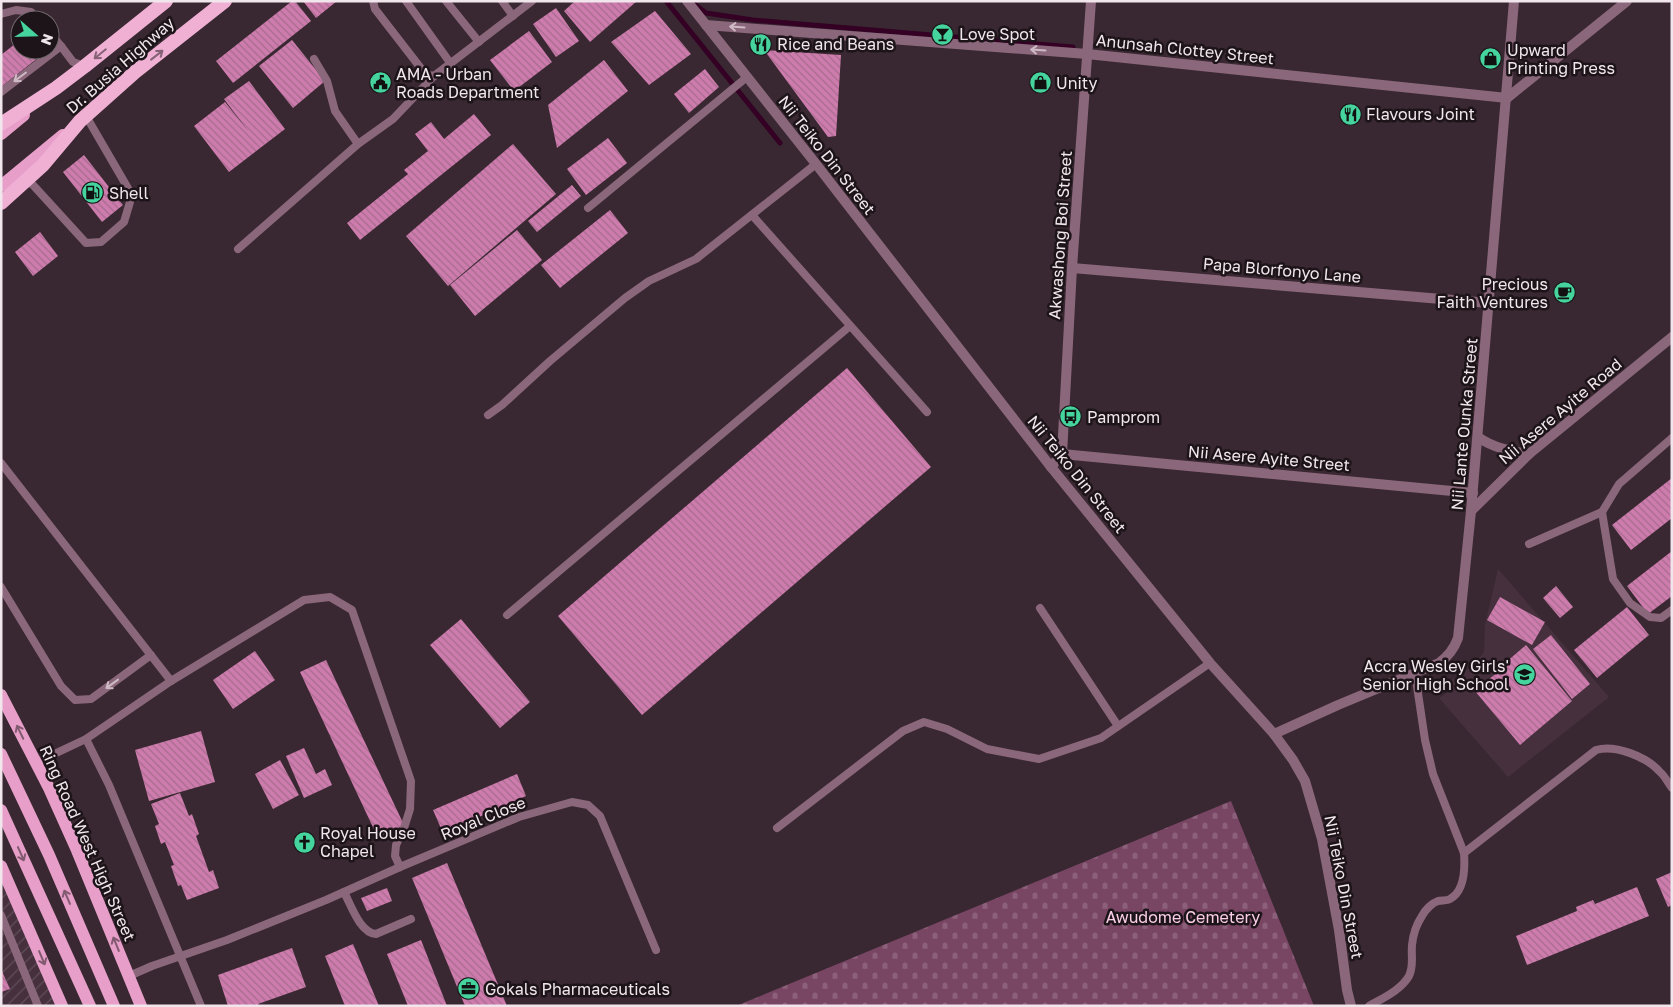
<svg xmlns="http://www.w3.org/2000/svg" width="1673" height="1007" viewBox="0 0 1673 1007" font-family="'Golos Text',sans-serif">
<defs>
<pattern id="industrial-furrows" width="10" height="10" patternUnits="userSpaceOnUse" patternTransform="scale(1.25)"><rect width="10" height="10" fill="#46303d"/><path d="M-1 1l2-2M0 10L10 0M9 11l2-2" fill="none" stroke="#614e59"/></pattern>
<pattern id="cemetery-stones" width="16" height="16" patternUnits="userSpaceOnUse" patternTransform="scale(1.25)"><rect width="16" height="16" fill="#784563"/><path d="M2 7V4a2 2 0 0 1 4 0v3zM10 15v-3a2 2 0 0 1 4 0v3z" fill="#8c607a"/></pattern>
<pattern id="building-back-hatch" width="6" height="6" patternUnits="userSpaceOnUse" patternTransform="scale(1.25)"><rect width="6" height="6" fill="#ce7cad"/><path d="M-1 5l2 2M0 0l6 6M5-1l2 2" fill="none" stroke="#a66c8e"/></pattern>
</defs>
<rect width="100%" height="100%" fill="#392832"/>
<path fill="#46303d" d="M1498 569 1609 697 1508 777 1439 698 1450 691 1445 684 1473 666 1484 652 1485 625Z"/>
<path fill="url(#industrial-furrows)" d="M1 879 56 1006H1Z"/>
<path fill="url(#cemetery-stones)" d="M1231 801 1314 1006H736Z"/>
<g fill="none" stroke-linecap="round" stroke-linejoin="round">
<g stroke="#340024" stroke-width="5">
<path d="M666 1 780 143"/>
<path d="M693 3 706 13 753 20 1073 47"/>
</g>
</g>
<g fill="url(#building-back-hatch)">
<path d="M292 1H295L311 21 233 83 216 61Z"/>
<path d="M303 1H337L316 18Z"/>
<path d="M575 1H637L590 42 564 11Z"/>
<path d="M556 8 579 41 556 57 533 24Z"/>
<path d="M655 11 691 54 649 85 611 42Z"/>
<path d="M529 31 552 62 514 91 490 60Z"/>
<path d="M20 40V50H48L1 87V55Z"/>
<path d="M292 40 325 81 293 108 259 66Z"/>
<path d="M764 50 841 55 836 136 828 137Z"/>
<path d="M604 60 628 91 557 148 548 105Z"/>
<path d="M705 69 719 87 689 113 674 94Z"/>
<path d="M249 81 285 129 229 172 194 126 225 102 249 132 224 99Z"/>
<path d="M474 114 491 135 360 240 347 223 408 174 404 170 428 151 415 134 431 122 444 139Z"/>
<path d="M608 138 627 163 586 195 567 169Z"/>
<path d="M513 144 556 194 448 286 406 236Z"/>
<path d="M84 155 123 205 102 222 63 172Z"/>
<path d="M572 185 581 196 537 232 528 221Z"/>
<path d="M610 210 628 233 560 288 541 265Z"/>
<path d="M517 230 542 260 475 316 450 285Z"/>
<path d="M40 232 58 256 33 276 15 252Z"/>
<path d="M847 368 931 467 642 715 558 616Z"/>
<path d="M1672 478V518L1631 550 1612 525Z"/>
<path d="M1672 551V596L1648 614 1627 586Z"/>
<path d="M1556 586 1573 607 1560 618 1543 598Z"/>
<path d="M1500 597 1545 622 1532 645 1487 620Z"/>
<path d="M1627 607 1649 635 1597 678 1574 650Z"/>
<path d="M461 619 530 702 500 728 430 645Z"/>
<path d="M1551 635 1590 684 1572 699 1533 649Z"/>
<path d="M1526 645 1572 701 1520 745 1475 691 1506 665 1505 663Z"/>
<path d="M255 651 275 680 233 709 213 680Z"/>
<path d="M326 660 404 825 378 838 300 672Z"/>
<path d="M201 731 215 782 149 801 135 750Z"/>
<path d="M304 748 316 774 325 769 332 785 304 798 286 756Z"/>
<path d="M280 760 299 795 273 809 255 774Z"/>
<path d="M517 774 526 796 443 833 433 810Z"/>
<path d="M180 793 189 816 192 814 199 834 196 836 209 872 213 870 219 888 187 900 181 885 178 886 171 866 174 865 165 842 161 844 155 826 159 824 151 804Z"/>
<path d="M447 863 507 1006H465L412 878Z"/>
<path d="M1672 872V905L1668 907 1656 879Z"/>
<path d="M1637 887 1649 916 1527 965 1516 936 1577 911 1576 907 1593 900 1595 904Z"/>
<path d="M387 888 392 901 367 911 361 898Z"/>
<path d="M421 940 447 1006H408L387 954Z"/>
<path d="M353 944 379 1006H345L325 956Z"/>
<path d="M292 948 306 987 258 1004 259 1006H228L218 975Z"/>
<path d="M1 969 10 989 1 992Z"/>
</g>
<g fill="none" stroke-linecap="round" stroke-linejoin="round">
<g stroke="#8b677b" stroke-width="8">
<path d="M373 1 375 9 423 71 429 75 434 76"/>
<path d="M406 1 451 64"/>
<path d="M446 1 479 42"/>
<path d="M502 1 513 16"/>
<path d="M1 14 16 10 31 12 38 20"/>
<path d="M50 33 61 46"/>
<path d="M314 59 327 81 335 111 358 144"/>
<path d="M1 92 61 46 73 62 85 66"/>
<path d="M26 180 33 185 86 243 101 242 124 222 130 202 129 190 86 116"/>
<path d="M588 208 747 77"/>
<path d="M752 215 927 412"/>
<path d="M238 249 358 144 393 119 434 76 532 1"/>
<path d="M488 415 502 405 550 361 625 298 649 281 696 259 816 164"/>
<path d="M1 463 171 681"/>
<path d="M1602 512 1613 579 1630 603 1650 617 1661 618 1672 610"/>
<path d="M1529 544 1602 512 1619 484 1672 438"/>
<path d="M1 587 61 686 75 700 91 699 151 655"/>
<path d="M1040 608 1118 726"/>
<path d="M507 615 850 326"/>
<path d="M86 739 109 785 201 1006"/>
<path d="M35 763 86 739 171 681 304 600 330 597 352 610 411 781 410 809 404 828 396 845 395 856 400 867"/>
<path d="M777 828 903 731 924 722 947 729 987 749 1039 759 1101 738 1210 663"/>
<path d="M1464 853 1596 750C1615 744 1647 757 1660 772 1665 776 1668 783 1672 788"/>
<path d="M344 892C351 905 360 933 376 934L411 919"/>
<path d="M1 915 38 1006"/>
<path d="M129 976 152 966 227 940 326 900 400 867 519 817 572 802 588 805 600 816 656 950"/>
<path d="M1369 1006C1383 998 1401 990 1409 976 1414 966 1411 956 1412 945 1413 935 1416 925 1422 916 1425 910 1432 903 1438 901 1442 900 1447 901 1450 899 1465 891 1465 867 1464 853L1433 774 1425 740 1415 673"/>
</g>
<g stroke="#8b677b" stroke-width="10">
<path d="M687 1 816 164 1051 467 1210 663 1274 734 1293 760 1305 781 1322 839 1339 930 1347 990 1351 1006"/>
<path d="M706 25 1087 54 1507 98 1627 1"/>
<path d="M1072 268 1489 303"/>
<path d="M1478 437C1493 448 1511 451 1529 454"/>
<path d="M1062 454 1473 493"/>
<path d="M1051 467 1062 454 1072 268 1091 1"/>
<path d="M1471 511 1529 454 1672 337"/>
<path d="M1274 734 1338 705 1439 663C1449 656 1454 649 1458 638L1471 511 1514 1"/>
</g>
<g stroke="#e79fc9" stroke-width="12">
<path d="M1 134 24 115"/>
<path d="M1 186 63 135"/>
<path d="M1 695 49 788 76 848 141 1006"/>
<path d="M1 754 49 855 114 1006"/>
<path d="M1 810 90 1006"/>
<path d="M1 866 62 1006"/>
</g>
<g stroke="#efb0d4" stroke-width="14">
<path d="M1 124 56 88 85 66 166 1"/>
<path d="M1 203 43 165 80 121 135 72 225 1"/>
</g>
</g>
<defs><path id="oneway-shaft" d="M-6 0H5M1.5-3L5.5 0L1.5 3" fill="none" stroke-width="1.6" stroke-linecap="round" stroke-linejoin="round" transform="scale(1.25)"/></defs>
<g stroke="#cebac5">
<use href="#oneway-shaft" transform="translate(737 27) rotate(-176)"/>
<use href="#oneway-shaft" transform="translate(1038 50) rotate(-176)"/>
<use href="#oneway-shaft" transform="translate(20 77) rotate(143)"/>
<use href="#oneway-shaft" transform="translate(112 684) rotate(144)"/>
</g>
<g stroke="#866276">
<use href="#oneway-shaft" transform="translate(100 54) rotate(141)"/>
<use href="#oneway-shaft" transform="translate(157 55) rotate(-38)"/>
</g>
<g stroke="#825a70">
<use href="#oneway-shaft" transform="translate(20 732) rotate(-116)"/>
<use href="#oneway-shaft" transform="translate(21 854) rotate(66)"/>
<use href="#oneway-shaft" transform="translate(67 897) rotate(-113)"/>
<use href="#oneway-shaft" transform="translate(116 944) rotate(-112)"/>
<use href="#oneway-shaft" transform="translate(42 958) rotate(67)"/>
</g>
<defs>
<symbol id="bar-disc" viewBox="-11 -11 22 22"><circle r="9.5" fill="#46d49e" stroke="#1c1418"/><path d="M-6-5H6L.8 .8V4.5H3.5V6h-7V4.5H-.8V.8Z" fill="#111"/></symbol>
<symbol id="restaurant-disc" viewBox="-11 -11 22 22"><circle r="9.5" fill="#46d49e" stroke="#1c1418"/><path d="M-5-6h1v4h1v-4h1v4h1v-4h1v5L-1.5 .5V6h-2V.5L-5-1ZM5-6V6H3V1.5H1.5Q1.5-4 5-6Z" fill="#111"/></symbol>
<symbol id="shop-disc" viewBox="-11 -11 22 22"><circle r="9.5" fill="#46d49e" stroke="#1c1418"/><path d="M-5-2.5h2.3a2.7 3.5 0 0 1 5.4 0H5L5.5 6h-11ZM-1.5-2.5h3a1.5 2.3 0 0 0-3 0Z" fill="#111"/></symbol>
<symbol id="civic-disc" viewBox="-11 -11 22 22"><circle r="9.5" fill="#46d49e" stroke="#1c1418"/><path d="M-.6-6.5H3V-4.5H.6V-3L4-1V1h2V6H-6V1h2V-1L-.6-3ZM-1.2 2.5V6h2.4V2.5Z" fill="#111"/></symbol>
<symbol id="fuel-disc" viewBox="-11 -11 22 22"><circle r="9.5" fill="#46d49e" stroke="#1c1418"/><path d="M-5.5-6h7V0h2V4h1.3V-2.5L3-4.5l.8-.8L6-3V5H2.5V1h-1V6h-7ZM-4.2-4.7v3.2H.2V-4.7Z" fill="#111"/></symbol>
<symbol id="cafe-disc" viewBox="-11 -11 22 22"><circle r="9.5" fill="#46d49e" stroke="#1c1418"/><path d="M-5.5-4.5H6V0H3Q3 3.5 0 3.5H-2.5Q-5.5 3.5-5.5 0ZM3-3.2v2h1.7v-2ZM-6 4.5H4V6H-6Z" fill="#111"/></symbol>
<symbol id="bus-disc" viewBox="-11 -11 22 22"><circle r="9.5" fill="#46d49e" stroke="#1c1418"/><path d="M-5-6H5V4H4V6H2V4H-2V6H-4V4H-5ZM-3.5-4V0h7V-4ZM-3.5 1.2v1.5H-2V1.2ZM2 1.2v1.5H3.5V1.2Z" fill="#111"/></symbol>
<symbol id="school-disc" viewBox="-11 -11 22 22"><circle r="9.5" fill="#46d49e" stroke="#1c1418"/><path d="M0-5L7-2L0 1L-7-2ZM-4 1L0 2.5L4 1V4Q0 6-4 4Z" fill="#111"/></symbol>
<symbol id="church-disc" viewBox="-11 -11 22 22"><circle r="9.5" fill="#46d49e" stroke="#1c1418"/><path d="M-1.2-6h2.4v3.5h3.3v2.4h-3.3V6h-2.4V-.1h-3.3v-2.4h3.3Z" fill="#111"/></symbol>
<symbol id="office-disc" viewBox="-11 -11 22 22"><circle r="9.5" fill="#46d49e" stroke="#1c1418"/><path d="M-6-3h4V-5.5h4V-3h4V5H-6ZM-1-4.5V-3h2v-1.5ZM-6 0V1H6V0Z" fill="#111"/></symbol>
</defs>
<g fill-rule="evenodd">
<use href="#bar-disc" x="930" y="22" width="25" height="25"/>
<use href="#restaurant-disc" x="748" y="32" width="25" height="25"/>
<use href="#shop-disc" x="1478" y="46" width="25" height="25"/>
<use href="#civic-disc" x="368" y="70" width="25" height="25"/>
<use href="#shop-disc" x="1028" y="70" width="25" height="25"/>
<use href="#restaurant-disc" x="1338" y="102" width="25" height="25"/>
<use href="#fuel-disc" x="80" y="180" width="25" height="25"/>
<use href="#cafe-disc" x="1552" y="280" width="25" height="25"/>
<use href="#bus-disc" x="1058" y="404" width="25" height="25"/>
<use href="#school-disc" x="1512" y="662" width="25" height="25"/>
<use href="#church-disc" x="292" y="830" width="25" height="25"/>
<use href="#office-disc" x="456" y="976" width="25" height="25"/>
</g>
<g text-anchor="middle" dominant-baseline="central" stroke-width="5" stroke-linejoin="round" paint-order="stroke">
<g font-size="16" fill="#f2e6ed" stroke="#1c1418" text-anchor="start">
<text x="959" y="34">Love Spot</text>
<text x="777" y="44">Rice and Beans</text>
<text x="1507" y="50">Upward<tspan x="1507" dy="18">Printing Press</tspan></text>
<text x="396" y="74">AMA - Urban<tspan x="396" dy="18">Roads Department</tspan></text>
<text x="1056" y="83">Unity</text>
<text x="1366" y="114">Flavours Joint</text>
<text x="109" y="193">Shell</text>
<text x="1548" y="284" text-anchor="end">Precious<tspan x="1548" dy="18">Faith Ventures</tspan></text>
<text x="1087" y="417">Pamprom</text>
<text x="1509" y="666" text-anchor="end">Accra Wesley Girls'<tspan x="1509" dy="18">Senior High School</tspan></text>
<text x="320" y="833">Royal House<tspan x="320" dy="18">Chapel</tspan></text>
<text x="485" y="989">Gokals Pharmaceuticals</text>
</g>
<g font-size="16" fill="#f2e6ed" stroke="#1c1418">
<text transform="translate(1185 49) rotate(6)">Anunsah Clottey Street</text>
<text transform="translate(120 65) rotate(-41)">Dr. Busia Highway</text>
<text transform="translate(827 155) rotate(52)">Nii Teiko Din Street</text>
<text transform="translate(1060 235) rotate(-86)">Akwashong Boi Street</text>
<text transform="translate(1282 270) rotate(5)">Papa Blorfonyo Lane</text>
<text transform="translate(1560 411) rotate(-40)">Nii Asere Ayite Road</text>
<text transform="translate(1464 424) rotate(-85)">Nii Lante Ounka Street</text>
<text transform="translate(1269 458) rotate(5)">Nii Asere Ayite Street</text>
<text transform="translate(1077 474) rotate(51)">Nii Teiko Din Street</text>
<text transform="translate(483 818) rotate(-22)">Royal Close</text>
<text transform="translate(88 843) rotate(66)">Ring Road West High Street</text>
<text transform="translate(1344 887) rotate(79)">Nii Teiko Din Street</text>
</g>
<g font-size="16" fill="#facee6" stroke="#1c1418">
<text x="1183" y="917">Awudome Cemetery</text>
</g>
</g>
<rect width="1673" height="1007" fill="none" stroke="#f2e6ed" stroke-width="5"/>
<g transform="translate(35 35) rotate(110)"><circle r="24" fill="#1c1418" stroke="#72686d"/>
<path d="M0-4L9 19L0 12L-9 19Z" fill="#46d49e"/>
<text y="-8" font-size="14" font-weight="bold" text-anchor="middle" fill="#f2e6ed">N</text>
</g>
</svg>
